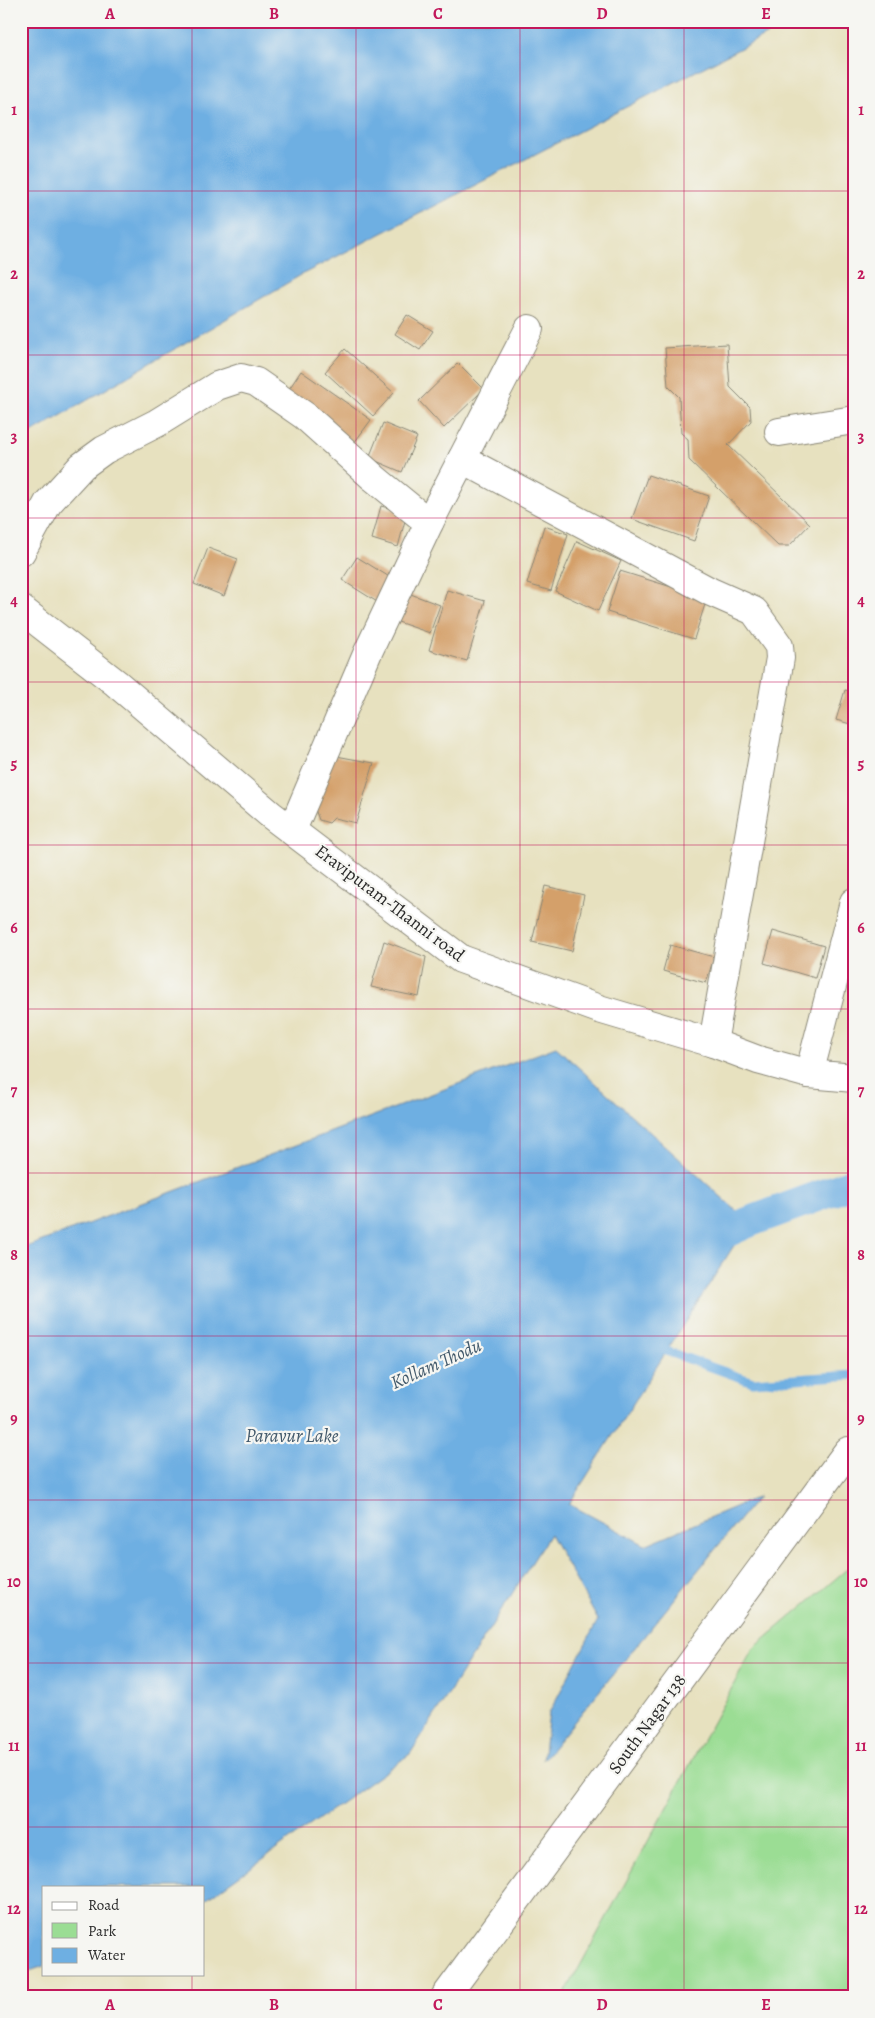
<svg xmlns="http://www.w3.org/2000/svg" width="875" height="2018" viewBox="0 0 875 2018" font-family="Alegreya,serif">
<rect width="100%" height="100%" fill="#f6f6f2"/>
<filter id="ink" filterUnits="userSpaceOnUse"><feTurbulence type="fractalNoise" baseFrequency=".02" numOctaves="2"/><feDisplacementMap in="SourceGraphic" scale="10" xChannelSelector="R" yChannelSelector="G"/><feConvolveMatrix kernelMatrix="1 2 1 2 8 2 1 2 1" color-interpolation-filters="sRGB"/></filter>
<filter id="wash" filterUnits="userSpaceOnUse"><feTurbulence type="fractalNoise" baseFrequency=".0096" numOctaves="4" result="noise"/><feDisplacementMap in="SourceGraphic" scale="20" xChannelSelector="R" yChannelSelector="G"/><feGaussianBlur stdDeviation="1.12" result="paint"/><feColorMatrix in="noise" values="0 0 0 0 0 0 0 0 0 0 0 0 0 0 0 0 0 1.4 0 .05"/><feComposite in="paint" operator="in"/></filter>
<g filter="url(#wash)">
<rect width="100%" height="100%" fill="#e7e1bf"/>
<path fill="#9bdd94" stroke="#638460" d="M854 1563V1997H563L753 1649Z"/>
<g fill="#6eafe2" stroke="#4c6d86">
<path d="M21 21H793L301 275 21 439Z"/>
<path d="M556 1047 749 1222 569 1504 645 1545 758 1497 543 1760 549 1713 598 1620 550 1534 410 1754 204 1901V1887H44V1966L21 1974V1249Z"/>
</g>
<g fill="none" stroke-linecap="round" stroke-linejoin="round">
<path stroke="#6eafe2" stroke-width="9" d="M655 1347 753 1382 854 1375"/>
<path stroke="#6eafe2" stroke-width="31" d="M711 1239 749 1222 854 1183"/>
</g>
<g id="blocks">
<g fill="#d4a06b">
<path d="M407 315 433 331 420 350 395 334Z"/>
<path d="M727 344 730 387 750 407 751 421 728 445 810 524 789 546H778L689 460 688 439 681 433 679 397 668 386 665 348Z"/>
<path d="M345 349 394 393 373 416 325 372Z"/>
<path d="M458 363 484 389 444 428 419 401Z"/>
<path d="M301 371 371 420 354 443 285 395Z"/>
<path d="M383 423 417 437 402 472 369 458Z"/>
<path d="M648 475 709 496 694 541 632 519Z"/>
<path d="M381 506 407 513 398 547 372 539Z"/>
<path d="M544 526 568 534 551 591 527 584Z"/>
<path d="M577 541 621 561 598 611 555 591Z"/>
<path d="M208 548 238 559 224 596 194 584Z"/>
<path d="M357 557 396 581 382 605 342 580Z"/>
<path d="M620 571 707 598 694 639 607 612Z"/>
<path d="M447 590 485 601 467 661 429 650Z"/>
<path d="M408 593 440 605 430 633 398 622Z"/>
<path d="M845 690 854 692V725L836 720Z"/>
<path d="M331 755 374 763 356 823 334 818 329 823 319 820 313 804Z"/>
<path d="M545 886 584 895 572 951 532 942Z"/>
<path d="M773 931 824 946 815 978 764 963Z"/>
<path d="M384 941 426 957 419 997 371 987Z"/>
<path d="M670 945 714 957 706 983 663 971Z"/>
</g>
</g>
</g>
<g filter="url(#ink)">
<use href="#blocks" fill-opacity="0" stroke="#898675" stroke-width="1"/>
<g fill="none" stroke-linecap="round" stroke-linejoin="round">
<defs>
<g id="minor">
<path d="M779 432 854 420"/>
<path d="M462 459 711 592 754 611 779 646 780 658 713 1043"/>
<path d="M21 552 48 503 82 466 104 450 157 423 217 386 241 378 256 382 305 416 374 478 429 523"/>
<path d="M292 830 368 652 429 523 529 329"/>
<path d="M809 1074 854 902"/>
<path d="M445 1997 848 1451"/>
</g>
<path id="major" d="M21 609 116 683 271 815 461 959 599 1009 713 1043 758 1060 809 1074 854 1078"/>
</defs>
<use href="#minor" stroke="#898675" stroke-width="30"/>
<use href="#major" stroke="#898675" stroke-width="30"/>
<use href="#minor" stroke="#fff" stroke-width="28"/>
<use href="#major" stroke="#fff" stroke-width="28"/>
</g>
</g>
<path fill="none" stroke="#c2185b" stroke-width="1" stroke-opacity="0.55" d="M192 21V1887M356 21V1997M520 21V1997M684 21V1997M21 191H854M21 355H854M21 518H854M21 682H854M21 845H854M21 1009H854M21 1173H854M21 1336H854M21 1500H854M21 1663H854M21 1827H854M192 1974V1997"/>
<g text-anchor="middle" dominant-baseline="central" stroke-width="4.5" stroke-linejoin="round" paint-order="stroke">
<g font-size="18" fill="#2b2b2b" stroke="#f6f6f2">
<text transform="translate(390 903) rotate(37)">Eravipuram-Thanni road</text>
<text transform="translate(647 1724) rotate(-54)">South Nagar 138</text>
</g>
<g font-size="19" font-style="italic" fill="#42596b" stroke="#f6f6f2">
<text transform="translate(436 1364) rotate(-24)">Kollam Thodu</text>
<text x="292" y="1436">Paravur Lake</text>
</g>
</g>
<rect width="875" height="2018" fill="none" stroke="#f6f6f2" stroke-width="55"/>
<rect x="42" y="1886" width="162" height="90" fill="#f6f6f2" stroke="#a5a5a2"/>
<rect x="52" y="1902" width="25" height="8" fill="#ffffff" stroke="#a5a5a2"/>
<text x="88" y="1910" font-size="15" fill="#2b2b2b">Road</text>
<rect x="52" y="1923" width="25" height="15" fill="#9bdd94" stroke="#a5a5a2"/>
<text x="88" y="1936" font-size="15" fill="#2b2b2b">Park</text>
<rect x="52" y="1948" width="25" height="15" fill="#6eafe2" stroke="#a5a5a2"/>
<text x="88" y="1960" font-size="15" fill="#2b2b2b">Water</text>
<rect x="28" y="28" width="820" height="1962" fill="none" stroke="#c2185b" stroke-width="2"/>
<g font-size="16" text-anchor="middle" font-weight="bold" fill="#c2185b">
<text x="110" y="19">A</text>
<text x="274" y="19">B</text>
<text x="438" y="19">C</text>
<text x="602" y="19">D</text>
<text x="766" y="19">E</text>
<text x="14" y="115">1</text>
<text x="861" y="115">1</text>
<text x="14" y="279">2</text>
<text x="861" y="279">2</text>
<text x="14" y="442">3</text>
<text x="861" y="442">3</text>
<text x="14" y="606">4</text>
<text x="861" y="606">4</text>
<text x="14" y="769">5</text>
<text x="861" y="769">5</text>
<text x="14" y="933">6</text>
<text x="861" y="933">6</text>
<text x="14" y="1096">7</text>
<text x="861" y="1096">7</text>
<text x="14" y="1260">8</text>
<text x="861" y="1260">8</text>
<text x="14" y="1424">9</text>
<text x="861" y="1424">9</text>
<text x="14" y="1587">10</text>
<text x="861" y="1587">10</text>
<text x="14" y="1751">11</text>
<text x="861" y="1751">11</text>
<text x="14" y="1914">12</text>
<text x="861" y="1914">12</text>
<text x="110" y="2010">A</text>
<text x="274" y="2010">B</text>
<text x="438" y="2010">C</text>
<text x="602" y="2010">D</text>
<text x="766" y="2010">E</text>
</g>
</svg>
